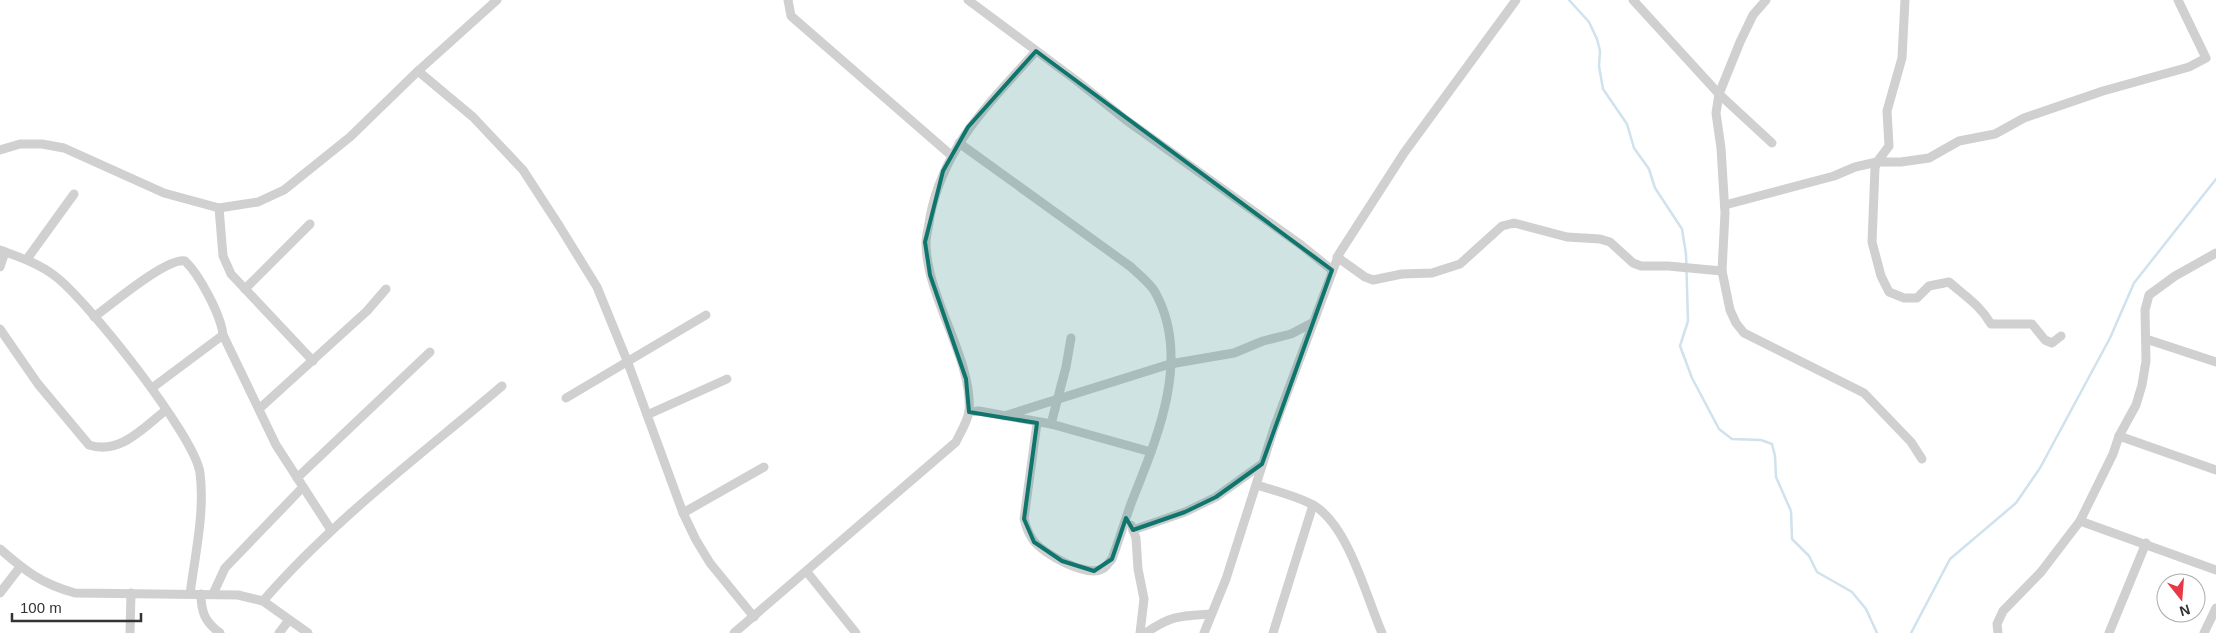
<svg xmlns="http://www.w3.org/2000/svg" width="2216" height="633" viewBox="0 0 2216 633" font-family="Helvetica,sans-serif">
<rect width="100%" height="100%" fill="#fff"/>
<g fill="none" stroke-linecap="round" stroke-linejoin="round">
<g stroke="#cfe2ee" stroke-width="2.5">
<path d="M1569 0 1589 22 1597 39 1600 51 1599 66 1603 89 1627 124 1634 148 1649 169 1655 188 1682 229 1686 254 1688 321 1680 346 1692 378 1719 429 1732 439 1761 440 1772 444 1775 456 1776 477 1791 511 1792 539 1809 556 1817 572 1852 592 1866 609 1877 633"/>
<path d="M1911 633 1950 559 2016 503 2040 468 2110 338 2134 283 2216 179"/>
</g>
<g stroke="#d0d0d0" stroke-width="9">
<path d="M788 0 791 16 952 156"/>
<path d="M968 0 1077 81 1126 120 1301 245 1332 270"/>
<path d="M1633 0 1719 94 1772 143"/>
<path d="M1766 0 1753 15 1740 42 1719 94 1716 113 1721 148 1725 213 1722 271 1730 310 1736 323 1744 333 1864 393 1911 442 1922 459"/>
<path d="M1905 0 1902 58 1887 111 1889 146 1877 162 1875 168 1872 242 1881 276 1889 292 1904 298H1917L1929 286 1949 282C1965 296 1980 305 1991 324H2032L2045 340 2052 343 2061 336"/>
<path d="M418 71 473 117 523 170 560 227 597 287 628 363 683 513 696 540 710 563 754 617"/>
<path d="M959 143 1131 267C1139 275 1150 283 1155 292 1192 358 1157 438 1132 501 1125 520 1119 540 1112 559 1109 562 1107 566 1104 568 1088 579 1043 554 1033 540 1028 533 1026 527 1024 519L1037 423"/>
<path d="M0 150 20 144H42L64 148 164 193 219 208 258 202 284 190 350 137 418 71 497 0"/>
<path d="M1725 205 1834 176 1855 167 1877 162H1901L1929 158 1959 141 1995 134 2024 118 2103 91 2189 67 2206 58 2178 0"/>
<path d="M219 208 223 256 231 274 313 361"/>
<path d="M0 250C19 257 38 263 55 276 87 300 195 436 200 473 205 512 195 555 190 594"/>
<path d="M1337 257 1365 277 1373 280 1402 274 1432 273 1460 264 1502 226 1514 223 1567 237 1600 239 1610 242 1633 263 1641 266H1668L1722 271"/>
<path d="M27 259 74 194"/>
<path d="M0 267 5 252"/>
<path d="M245 289 310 224"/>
<path d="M94 317C111 305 167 257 185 261 199 274 221 315 223 335L276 445 331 530"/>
<path d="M0 329 38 384 89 445C120 455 143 428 166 410"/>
<path d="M2146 339 2216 362"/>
<path d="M152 388 223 335"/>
<path d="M566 398 706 315"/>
<path d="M259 409 367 311 386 289"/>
<path d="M969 412 979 411 1051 424 1151 452"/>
<path d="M647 415 727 379"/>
<path d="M1004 416 1170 364 1234 353 1263 341 1291 334 1312 323"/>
<path d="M1051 424 1066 367 1071 338"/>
<path d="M2119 436 2216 470"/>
<path d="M297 478 430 352"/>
<path d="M1257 485C1275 491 1298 496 1315 506 1349 528 1366 596 1382 633"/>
<path d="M683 513 764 467"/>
<path d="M2080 521 2216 570"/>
<path d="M1131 525 1136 538 1138 569 1144 599 1140 633"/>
<path d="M1133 530 1185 512 1216 497 1262 464"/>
<path d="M0 549C25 571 42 584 75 593L238 595 263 601 308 633"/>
<path d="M807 572 856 633"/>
<path d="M0 593 20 567"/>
<path d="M201 594C201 612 205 622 220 633"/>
<path d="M213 594 225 568 303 487"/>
<path d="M263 601C333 520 421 455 502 386"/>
<path d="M130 633 131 593"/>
<path d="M279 633 289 620"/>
<path d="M734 633 956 442C960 433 968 421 969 411 973 359 926 297 926 243 926 235 929 226 930 217 944 145 989 104 1036 51"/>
<path d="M1146 633C1171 615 1181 616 1211 614"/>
<path d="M1204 633 1226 579 1274 428 1339 254 1404 153 1516 0"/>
<path d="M1273 633 1313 505"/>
<path d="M1998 633 1997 624 2003 611 2041 572 2080 521 2113 454 2119 436 2136 405 2142 385 2146 361 2145 310 2149 295 2175 276 2216 253"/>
<path d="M2109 633 2146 543"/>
<path d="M2204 633 2216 608"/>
</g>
</g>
<path fill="#0f766e" fill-opacity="0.2" stroke="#0f766e" stroke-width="4" stroke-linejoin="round" d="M1036 51 1332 270 1262 464 1216 497 1185 512 1133 530 1126 518 1112 559 1094 571 1062 561 1034 542 1024 519 1037 423 969 412 966 379 930 275 925 242 943 171 968 127Z"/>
<g transform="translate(2181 598) rotate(163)"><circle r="24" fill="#ffffff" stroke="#adadad"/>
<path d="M0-4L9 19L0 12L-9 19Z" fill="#e63946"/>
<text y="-8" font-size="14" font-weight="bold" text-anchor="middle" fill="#333333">N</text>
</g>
<path d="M12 613v8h129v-8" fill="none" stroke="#333333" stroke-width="2.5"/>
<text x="20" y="613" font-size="15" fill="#333333" stroke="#ffffff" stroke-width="4" paint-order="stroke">100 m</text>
</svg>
